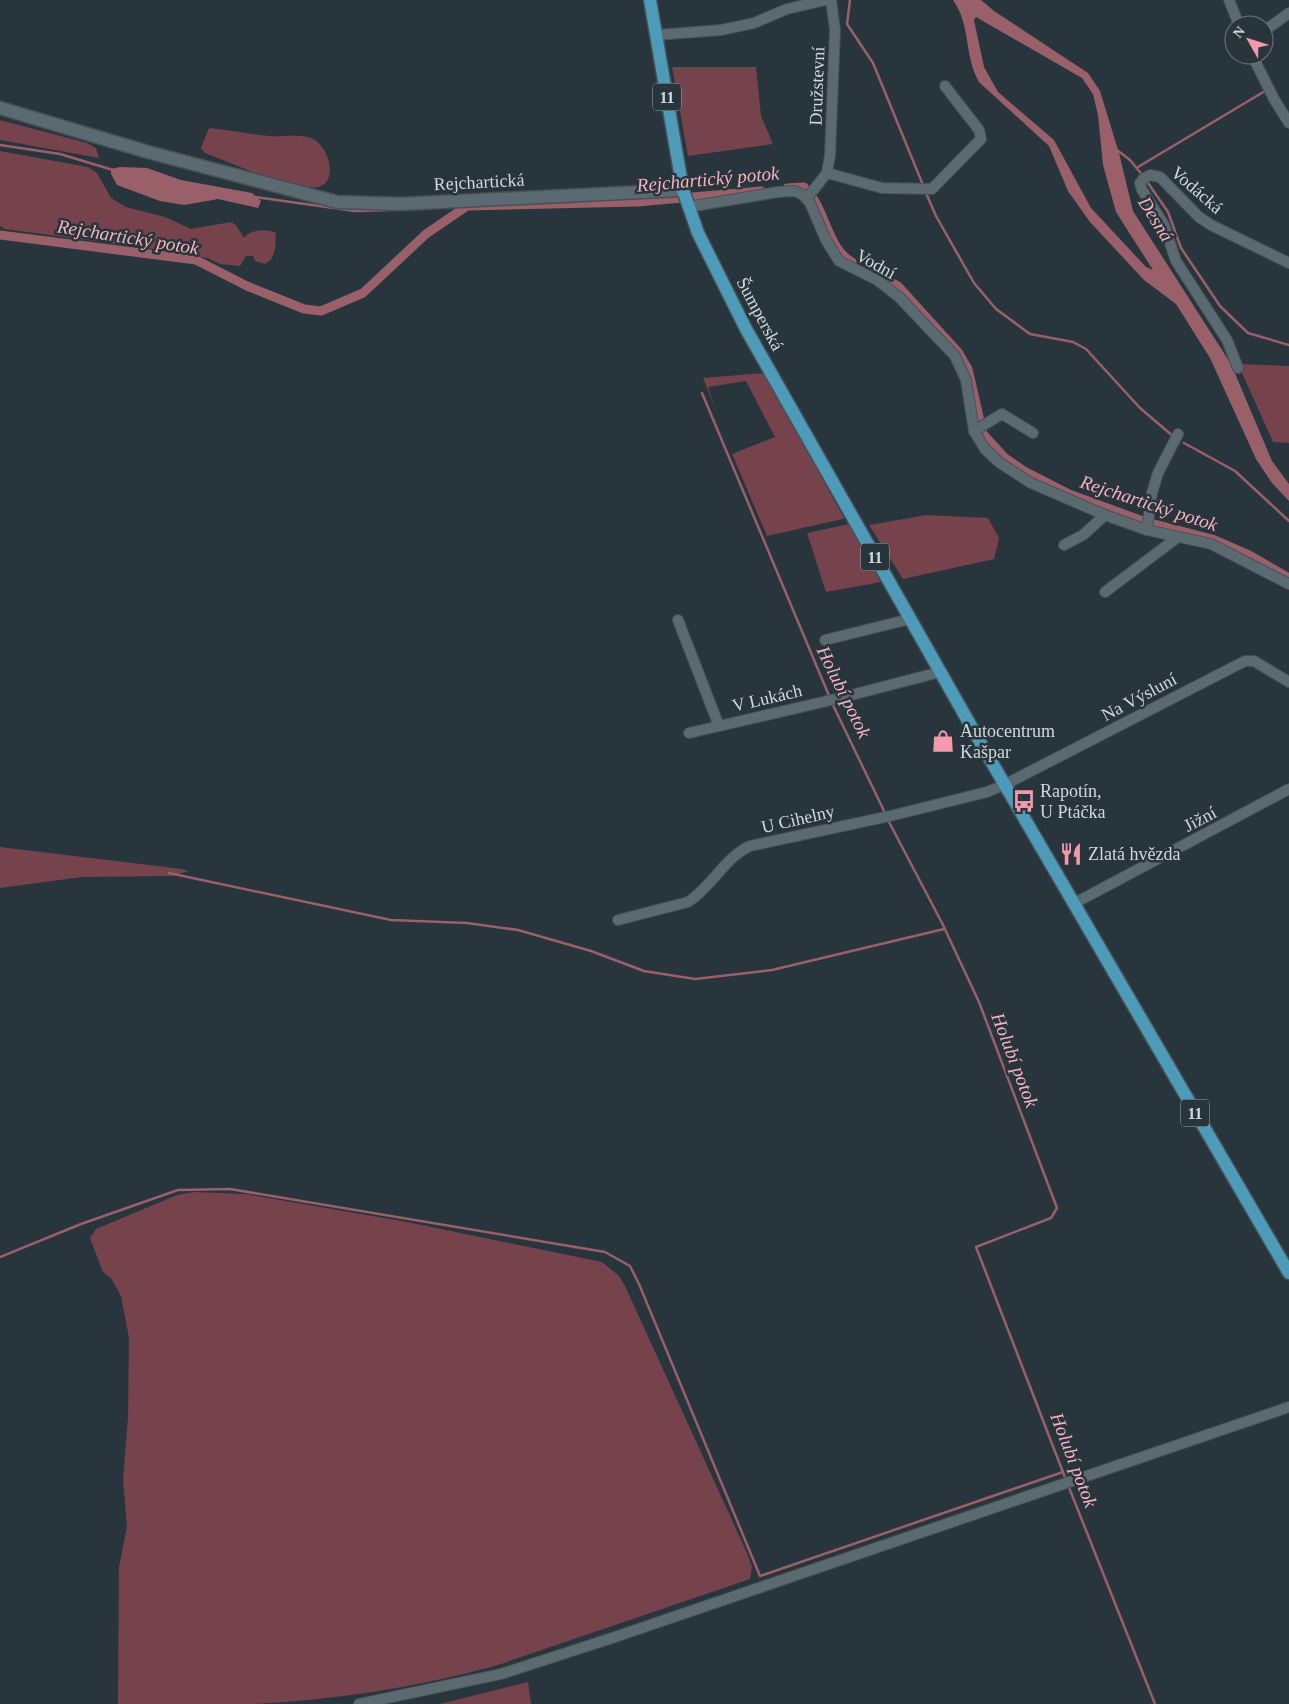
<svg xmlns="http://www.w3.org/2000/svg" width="1289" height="1704" viewBox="0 0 1289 1704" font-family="Georgia,serif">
<rect width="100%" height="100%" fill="#28353c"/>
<g fill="#76434c">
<path d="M672 67H756L761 116 773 144 688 156Z"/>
<path d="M0 120 87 143 96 148 99 158 0 140Z"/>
<path d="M209 128C229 130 249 134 270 136 282 137 296 134 308 137 330 143 339 183 318 187 295 192 229 162 205 153L201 148Z"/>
<path d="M0 151 88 167 97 173 111 198 126 207 165 217 191 229 231 222 236 225 244 238C250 230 266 228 276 233 275 245 277 258 265 264L255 261 253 256H246L240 266 220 264 207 258 175 252 5 229 0 226Z"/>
<path d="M1238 364 1289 366V443L1273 442Z"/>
<path d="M764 373 844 518 843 519 767 536 732 454 775 437 746 381 708 387 716 410 703 378Z"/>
<path d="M927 515 988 518 999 538 994 559 903 579 869 525Z"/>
<path d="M849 524 881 582 826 592 807 533Z"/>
<path d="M0 847 182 869 189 871 171 876 82 877 0 888Z"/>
<path d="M195 1192 245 1194 407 1222 602 1262 619 1276 625 1286 747 1553 752 1567 750 1579 495 1666C417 1687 335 1700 255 1704 209 1704 163 1704 118 1704L119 1567 127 1527 123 1480 128 1417 129 1338 121 1296 111 1278 103 1272 90 1238 96 1229 177 1195Z"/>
<path d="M528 1682 531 1704H440Z"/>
</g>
<g fill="#9a606a" fill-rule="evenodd">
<path d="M953 0H981L994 11 1088 73 1100 91 1119 153 1133 211 1231 364 1272 461 1289 484V501L1272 483 1256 459 1210 358 1176 304 1144 280 1090 222 1068 191 1049 146 979 82C964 56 971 25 953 0ZM976 17 1082 78 1093 94 1098 115 1103 165 1116 212 1153 270 1146 267 1091 208 1054 140 998 92 984 67 974 20Z"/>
<path d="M120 167 147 168 181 180 252 193 261 201 258 208 218 199 184 205 160 201 117 185 111 174V169Z"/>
</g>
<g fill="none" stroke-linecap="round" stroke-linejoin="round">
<g stroke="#9a606a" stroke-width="2.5">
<path d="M850 0 847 24 873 63 923 185"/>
<path d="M0 145 60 154 113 170"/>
<path d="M1117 150 1130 160 1143 176"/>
<path d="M1138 167 1265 91"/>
<path d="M1146 180 1168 212 1181 248 1220 306 1248 333 1289 345"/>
<path d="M926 193 936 216 974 283 996 309 1030 334 1073 342 1086 349 1140 408 1174 437"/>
<path d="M255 197 355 211 389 210"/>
<path d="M702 393 830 698"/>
<path d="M1184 443 1235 471 1289 521"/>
<path d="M832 703 886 815"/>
<path d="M888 820 942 923 979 1002 1057 1208 1051 1218 976 1247 1066 1480"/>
<path d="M169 873 391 920 467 923 518 930 591 951 644 971 695 979 772 970 944 929"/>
<path d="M0 1257 81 1224 178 1190 230 1189 605 1252 630 1266 639 1284 760 1576 1063 1472"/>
<path d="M1068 1485 1155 1704"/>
</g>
<g stroke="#9a606a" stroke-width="9">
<path d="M787 188 804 187C826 208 827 249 852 262"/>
<path d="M0 235 196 260 247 286 304 309 321 311 363 293 426 234 467 206 637 202 761 191"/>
<path d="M875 274 898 286 958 352 968 369 983 434 1005 458 1024 471 1069 494 1143 521 1212 539 1249 555 1289 578"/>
</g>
<defs>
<g id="minor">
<path d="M1229 0 1239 25"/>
<path d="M1264 31 1289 13"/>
<path d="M656 35 721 30 754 23 787 9 826 0"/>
<path d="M1252 55 1274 99 1289 123"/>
<path d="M827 173 882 188 932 189 981 139 979 130 945 86"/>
<path d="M807 198 827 173 830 155 835 30 831 0"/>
<path d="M688 207 778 192 795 191 803 195 810 203 826 240 839 261 877 280 899 297 955 356 966 380 974 431 985 449 1000 463 1031 483 1105 515 1147 530 1211 544 1289 584"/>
<path d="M1238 368 1227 340 1176 261 1164 225 1142 190 1140 183 1143 179 1150 175 1160 177 1199 217 1211 225 1289 263"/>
<path d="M974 431 1002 414 1033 433"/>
<path d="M1147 530 1152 493 1158 473 1178 434"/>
<path d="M1064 545 1083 535 1105 515"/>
<path d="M1105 592 1178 537"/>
<path d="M678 620 719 726"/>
<path d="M825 640 910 619"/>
<path d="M689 733 840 698 940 672"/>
<path d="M1073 904 1289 789"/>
<path d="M618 920 688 902C712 887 724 858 750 846L890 816 987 792 1004 785 1245 661H1254L1289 682"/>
<path d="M359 1704 501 1674 612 1638 1289 1407"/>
</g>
<path id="tertiary" d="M0 108 148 152 337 202 400 204 683 190"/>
<path id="primary" d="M650 0 683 190 698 233 746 329 984 749 1289 1273"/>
</defs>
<use href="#minor" stroke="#465157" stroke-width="12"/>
<use href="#tertiary" stroke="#465157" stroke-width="15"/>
<use href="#primary" stroke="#465157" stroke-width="15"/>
<use href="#minor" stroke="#5b6970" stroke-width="10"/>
<use href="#tertiary" stroke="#5b6970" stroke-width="12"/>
<use href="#primary" stroke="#4e9ab9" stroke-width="12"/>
</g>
<defs>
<symbol id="shop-bare" viewBox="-9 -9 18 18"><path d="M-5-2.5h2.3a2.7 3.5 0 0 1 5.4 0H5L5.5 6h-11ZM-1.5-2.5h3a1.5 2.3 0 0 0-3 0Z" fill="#f39aaa" stroke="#28353c" stroke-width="2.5" paint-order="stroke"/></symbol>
<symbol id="bus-bare" viewBox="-9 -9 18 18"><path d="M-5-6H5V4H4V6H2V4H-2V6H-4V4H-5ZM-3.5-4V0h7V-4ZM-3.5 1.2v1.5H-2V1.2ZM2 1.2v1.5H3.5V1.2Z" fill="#f39aaa" stroke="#28353c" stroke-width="2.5" paint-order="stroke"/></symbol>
<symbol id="restaurant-bare" viewBox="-9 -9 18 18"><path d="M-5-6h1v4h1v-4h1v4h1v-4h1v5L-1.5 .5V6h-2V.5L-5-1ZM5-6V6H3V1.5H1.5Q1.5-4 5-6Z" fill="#f39aaa" stroke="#28353c" stroke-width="2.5" paint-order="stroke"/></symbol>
</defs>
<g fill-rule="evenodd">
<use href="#shop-bare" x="927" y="725" width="32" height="32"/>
<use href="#bus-bare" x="1008" y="785" width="32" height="32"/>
<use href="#restaurant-bare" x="1055" y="838" width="32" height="32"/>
</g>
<g text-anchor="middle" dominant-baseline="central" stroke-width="5" stroke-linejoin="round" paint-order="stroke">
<g fill="#28353c" stroke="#9ea7ac" stroke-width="1">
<rect x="653" y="83.5" width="28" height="27" rx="4"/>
<rect x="861" y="543.5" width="28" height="27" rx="4"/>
<rect x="1181" y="1099.5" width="28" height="27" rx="4"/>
</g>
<g font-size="16" font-weight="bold" fill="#d0d8dc">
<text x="667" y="97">11</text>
<text x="875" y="557">11</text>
<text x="1195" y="1113">11</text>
</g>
<g font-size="18" fill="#d0d8dc" stroke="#28353c">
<text transform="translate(817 86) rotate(-88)">Družstevní</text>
<text transform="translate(479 182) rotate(-3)">Rejchartická</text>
<text transform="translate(1197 190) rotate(41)">Vodácká</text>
<text transform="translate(876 264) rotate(29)">Vodní</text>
<text transform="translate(760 314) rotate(62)">Šumperská</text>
<text transform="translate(1139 697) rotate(-28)">Na Výsluní</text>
<text transform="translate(767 698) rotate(-13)">V Lukách</text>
<text transform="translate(798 819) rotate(-13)">U Cihelny</text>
<text transform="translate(1200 819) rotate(-28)">Jižní</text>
</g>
<g font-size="18" fill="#d0d8dc" stroke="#28353c" text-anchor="start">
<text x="960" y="731">Autocentrum<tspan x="960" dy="21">Kašpar</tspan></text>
<text x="1040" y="791">Rapotín,<tspan x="1040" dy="21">U Ptáčka</tspan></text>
<text x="1088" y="854">Zlatá hvězda</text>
</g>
<g font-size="19" font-style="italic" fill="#f9b2bd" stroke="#28353c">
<text transform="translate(708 179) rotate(-5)">Rejchartický potok</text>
<text transform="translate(1156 219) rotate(58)">Desná</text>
<text transform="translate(128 237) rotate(9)">Rejchartický potok</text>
<text transform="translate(1149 503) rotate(18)">Rejchartický potok</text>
<text transform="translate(844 692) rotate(64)">Holubí potok</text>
<text transform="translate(1015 1060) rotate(69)">Holubí potok</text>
<text transform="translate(1074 1460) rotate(69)">Holubí potok</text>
</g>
</g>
<g transform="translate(1249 40) rotate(309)"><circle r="24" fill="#28353c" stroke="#6b767c"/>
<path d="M0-4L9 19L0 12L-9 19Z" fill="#f39aaa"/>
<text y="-8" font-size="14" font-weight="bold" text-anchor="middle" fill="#d0d8dc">N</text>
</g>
</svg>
